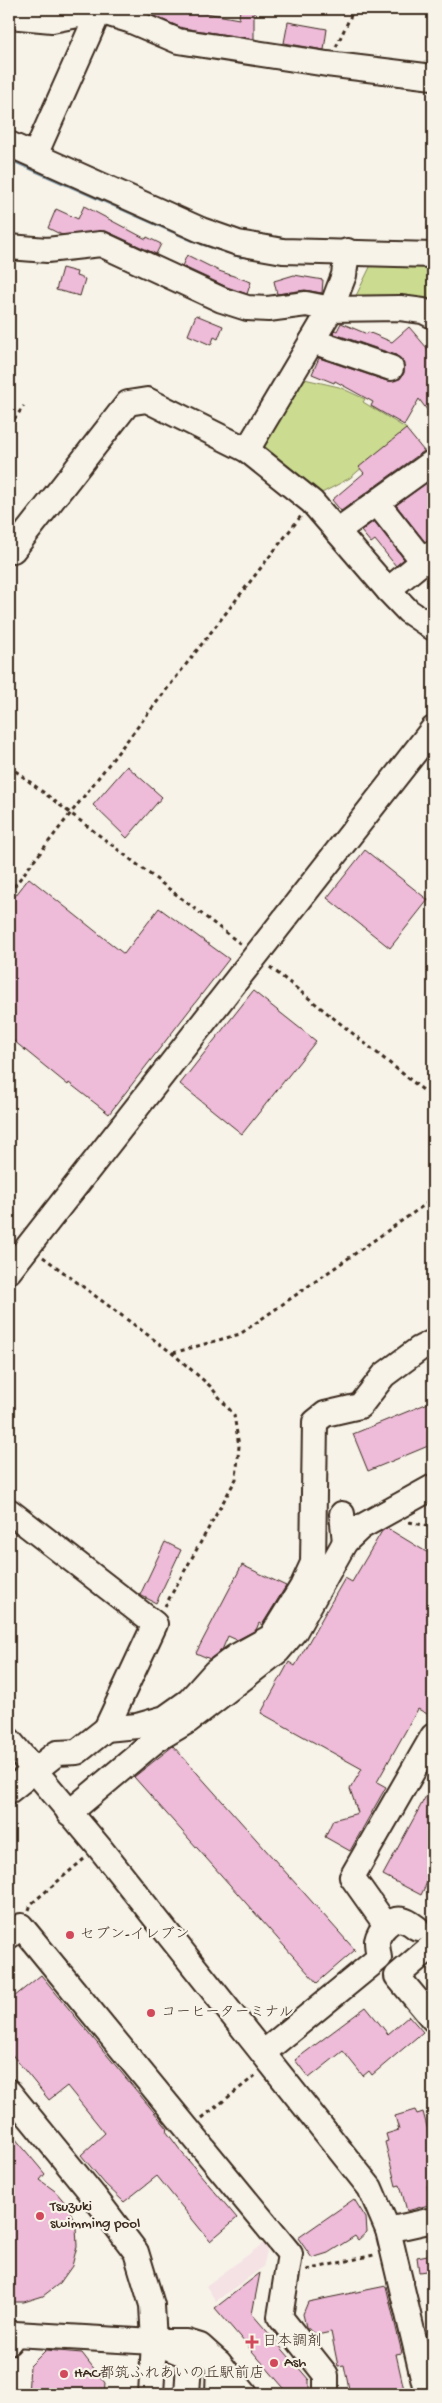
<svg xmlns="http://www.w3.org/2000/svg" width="442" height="2403" viewBox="0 0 442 2403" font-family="'Gochi Hand','Klee One',sans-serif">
<rect width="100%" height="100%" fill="#f7f3e8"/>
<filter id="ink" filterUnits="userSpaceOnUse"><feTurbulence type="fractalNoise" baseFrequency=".02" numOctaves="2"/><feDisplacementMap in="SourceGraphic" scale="10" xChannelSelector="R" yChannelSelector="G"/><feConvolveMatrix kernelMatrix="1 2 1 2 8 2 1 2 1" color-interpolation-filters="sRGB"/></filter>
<g filter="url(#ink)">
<path fill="#f4e2e4" d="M264 2243 268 2247 263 2267 216 2301 206 2286Z"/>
<g fill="#cbdc90" stroke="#838357">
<path d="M372 263 433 267V310L352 304Z"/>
<path d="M300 378 339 387 365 399 363 402 407 429 350 478 320 494 260 452 259 444Z"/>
</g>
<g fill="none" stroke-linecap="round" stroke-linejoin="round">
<g stroke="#718c9e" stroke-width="5">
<path d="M9 158 194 240"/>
<path d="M202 243 241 256"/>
</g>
</g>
<g fill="#eebbd9" stroke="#3b2a1e">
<path d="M138 9H184L239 19 240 9H254V39L182 28Z"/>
<path d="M288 22 327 29 324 50 284 43Z"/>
<path d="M84 206 146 239 147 237 161 244 156 254 106 231 62 235 48 228 56 209 78 219Z"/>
<path d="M187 255 219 271 251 282 247 294 227 287 182 266Z"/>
<path d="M62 268 77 272 76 276 85 279 80 296 56 290Z"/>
<path d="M294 275 323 280 322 293 305 290 277 294 274 281Z"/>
<path d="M196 315 223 326 218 339 214 337 211 345 188 335Z"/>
<path d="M341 323 367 334 368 332 392 342 409 327 433 355V418L419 399 404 425 371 406 373 402 335 381 334 383 312 374 319 358 387 381 400 379 404 373V365L396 355 332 333 335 330 337 331Z"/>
<path d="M406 429 424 451 341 511 332 500 364 473 359 467Z"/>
<path d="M428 482 433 489V531L429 535 431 538 425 542 396 505Z"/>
<path d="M374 521 404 559 396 566 375 540 371 543 361 531Z"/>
<path d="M127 766 162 797 127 838 93 805Z"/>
<path d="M365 850 428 900 390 948 327 898Z"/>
<path d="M29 878 124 954 159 908 229 959 109 1114 69 1083 68 1085 9 1037V904Z"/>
<path d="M253 991 316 1041 242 1134 180 1084Z"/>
<path d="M433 1401V1444L368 1471 353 1434Z"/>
<path d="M387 1528 433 1556V1717L418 1709 377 1782 386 1787 350 1851 325 1837 333 1820 358 1813 350 1789 362 1769 261 1713 289 1662 295 1666 345 1578 352 1582 382 1531Z"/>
<path d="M165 1542 181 1550 156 1603 140 1595Z"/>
<path d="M242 1565 286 1586 262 1625 259 1623 256 1630 237 1640 228 1636 222 1650 210 1659 196 1653Z"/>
<path d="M173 1746 355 1950 317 1983 134 1777Z"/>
<path d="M433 1783V1870L421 1895 383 1875Z"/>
<path d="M41 1975 168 2129 166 2131 183 2154 237 2218 210 2241 157 2176 124 2202 105 2184 81 2155 105 2133 67 2086 49 2100 9 2051V2001Z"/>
<path d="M366 2007 388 2034 409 2016 423 2032 372 2075 369 2071 363 2076 343 2051 309 2078 295 2060Z"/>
<path d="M415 2110 417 2114 423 2112 433 2149V2185L427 2186 432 2204 407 2211 400 2185 396 2186 385 2142 388 2141 386 2134 399 2130 395 2116Z"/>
<path d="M9 2131 45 2174 40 2180 55 2191 68 2206 76 2226 77 2246 72 2266 60 2283 43 2296 24 2302H9Z"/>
<path d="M354 2199 366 2218 367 2232 358 2240 355 2236 328 2253 312 2258 298 2238Z"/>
<path d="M433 2254V2270L419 2272 417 2257Z"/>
<path d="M260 2273 252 2314 309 2380V2394H289L215 2308Z"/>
<path d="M386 2286 402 2353 396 2354 405 2394H350L344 2365 338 2366 331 2332 317 2335 306 2327 303 2314 308 2302Z"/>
<path d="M46 2350 82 2353 105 2383 104 2394H28L30 2366Z"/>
</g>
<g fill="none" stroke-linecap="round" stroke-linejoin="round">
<defs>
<g id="minor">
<path d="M9 16 52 20 99 11 129 20 178 41 327 64 433 77"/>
<path d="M9 144 201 230 238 243 283 251 433 255"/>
<path d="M35 155 100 9"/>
<path d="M9 247 47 250 101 244 222 300 247 308 268 309 306 304 331 309 400 308 423 311 433 316"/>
<path d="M312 341 391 368"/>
<path d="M247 450 331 309 344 275 347 251"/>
<path d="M377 503 423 561"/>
<path d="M337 531 433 462"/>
<path d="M9 546 13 550 128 403 147 400 247 450 312 502 388 590 408 611 433 628"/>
<path d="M388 590 433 553"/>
<path d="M9 1271 433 729"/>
<path d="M9 1511 155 1624 106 1729 77 1752 57 1753 9 1791"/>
<path d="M342 1514 345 1542"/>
<path d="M106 1729 137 1726 165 1718 189 1701 215 1672 235 1657 271 1637 302 1587 313 1563 315 1422 325 1414 360 1406 384 1375 419 1349 433 1342"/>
<path d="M9 1740 99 1847 370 2188 388 2230 427 2394"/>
<path d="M69 1813 156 1740 188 1721 278 1651 295 1631 345 1542 361 1527 433 1487"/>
<path d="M386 1925 352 1877 433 1736"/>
<path d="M9 1936 21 1926 290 2254 280 2317 326 2375V2394"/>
<path d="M433 1945 397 1976 433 2019"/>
<path d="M263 2053 379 1958C378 1952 377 1946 377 1941 379 1931 391 1917 403 1920 408 1921 413 1925 417 1928"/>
<path d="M9 2092 93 2195 136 2252 152 2305 154 2342 151 2394"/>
<path d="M388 2230 433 2220"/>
<path d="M9 2342 15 2334 154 2342H187L200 2346 219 2363 218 2394"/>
<path d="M162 2345 187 2355 189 2363 187 2394"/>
<path d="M219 2363 245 2394"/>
</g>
</defs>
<use href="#minor" stroke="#3b2a1e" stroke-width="28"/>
<g stroke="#3b2a1e" stroke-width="3" stroke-dasharray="4 4" stroke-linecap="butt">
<path d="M336 47 354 9"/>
<path d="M9 426 24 406"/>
<path d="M9 766 242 945"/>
<path d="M9 893 301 516"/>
<path d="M270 967 433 1098"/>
<path d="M43 1257 172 1353 210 1386 234 1415 239 1446 236 1479 165 1606"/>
<path d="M173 1353 240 1334 433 1199"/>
<path d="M409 1522 433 1527"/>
<path d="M29 1910 31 1904 84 1859"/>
<path d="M202 2118 256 2075"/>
<path d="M307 2270 374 2255"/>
</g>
<use href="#minor" stroke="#f7f3e8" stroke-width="24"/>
</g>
</g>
<g fill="#d1495b" stroke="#f7f3e8" stroke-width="2">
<circle cx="70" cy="1935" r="5"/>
<circle cx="151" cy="2013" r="5"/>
<circle cx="40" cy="2216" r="5"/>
<path d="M249.5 2334.5h5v5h5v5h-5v5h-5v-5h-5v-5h5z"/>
<circle cx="274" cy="2363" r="5"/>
<circle cx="64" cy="2374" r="5"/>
</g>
<g text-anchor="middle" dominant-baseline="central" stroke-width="4.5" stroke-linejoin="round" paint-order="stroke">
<g font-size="15" fill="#3b2a1e" stroke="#f7f3e8" text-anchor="start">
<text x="80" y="1935">セブン-イレブン</text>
<text x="161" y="2013">コーヒーターミナル</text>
<text x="50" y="2207">Tsuzuki<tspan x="50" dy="17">swimming pool</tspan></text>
<text x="262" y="2342">日本調剤</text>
<text x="284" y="2363">Ash</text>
<text x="74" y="2374">HAC都筑ふれあいの丘駅前店</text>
</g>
</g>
<rect width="442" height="2403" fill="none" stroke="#f7f3e8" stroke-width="30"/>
<rect x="15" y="15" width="412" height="2373" fill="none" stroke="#3b2a1e" stroke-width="2" filter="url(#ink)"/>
</svg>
